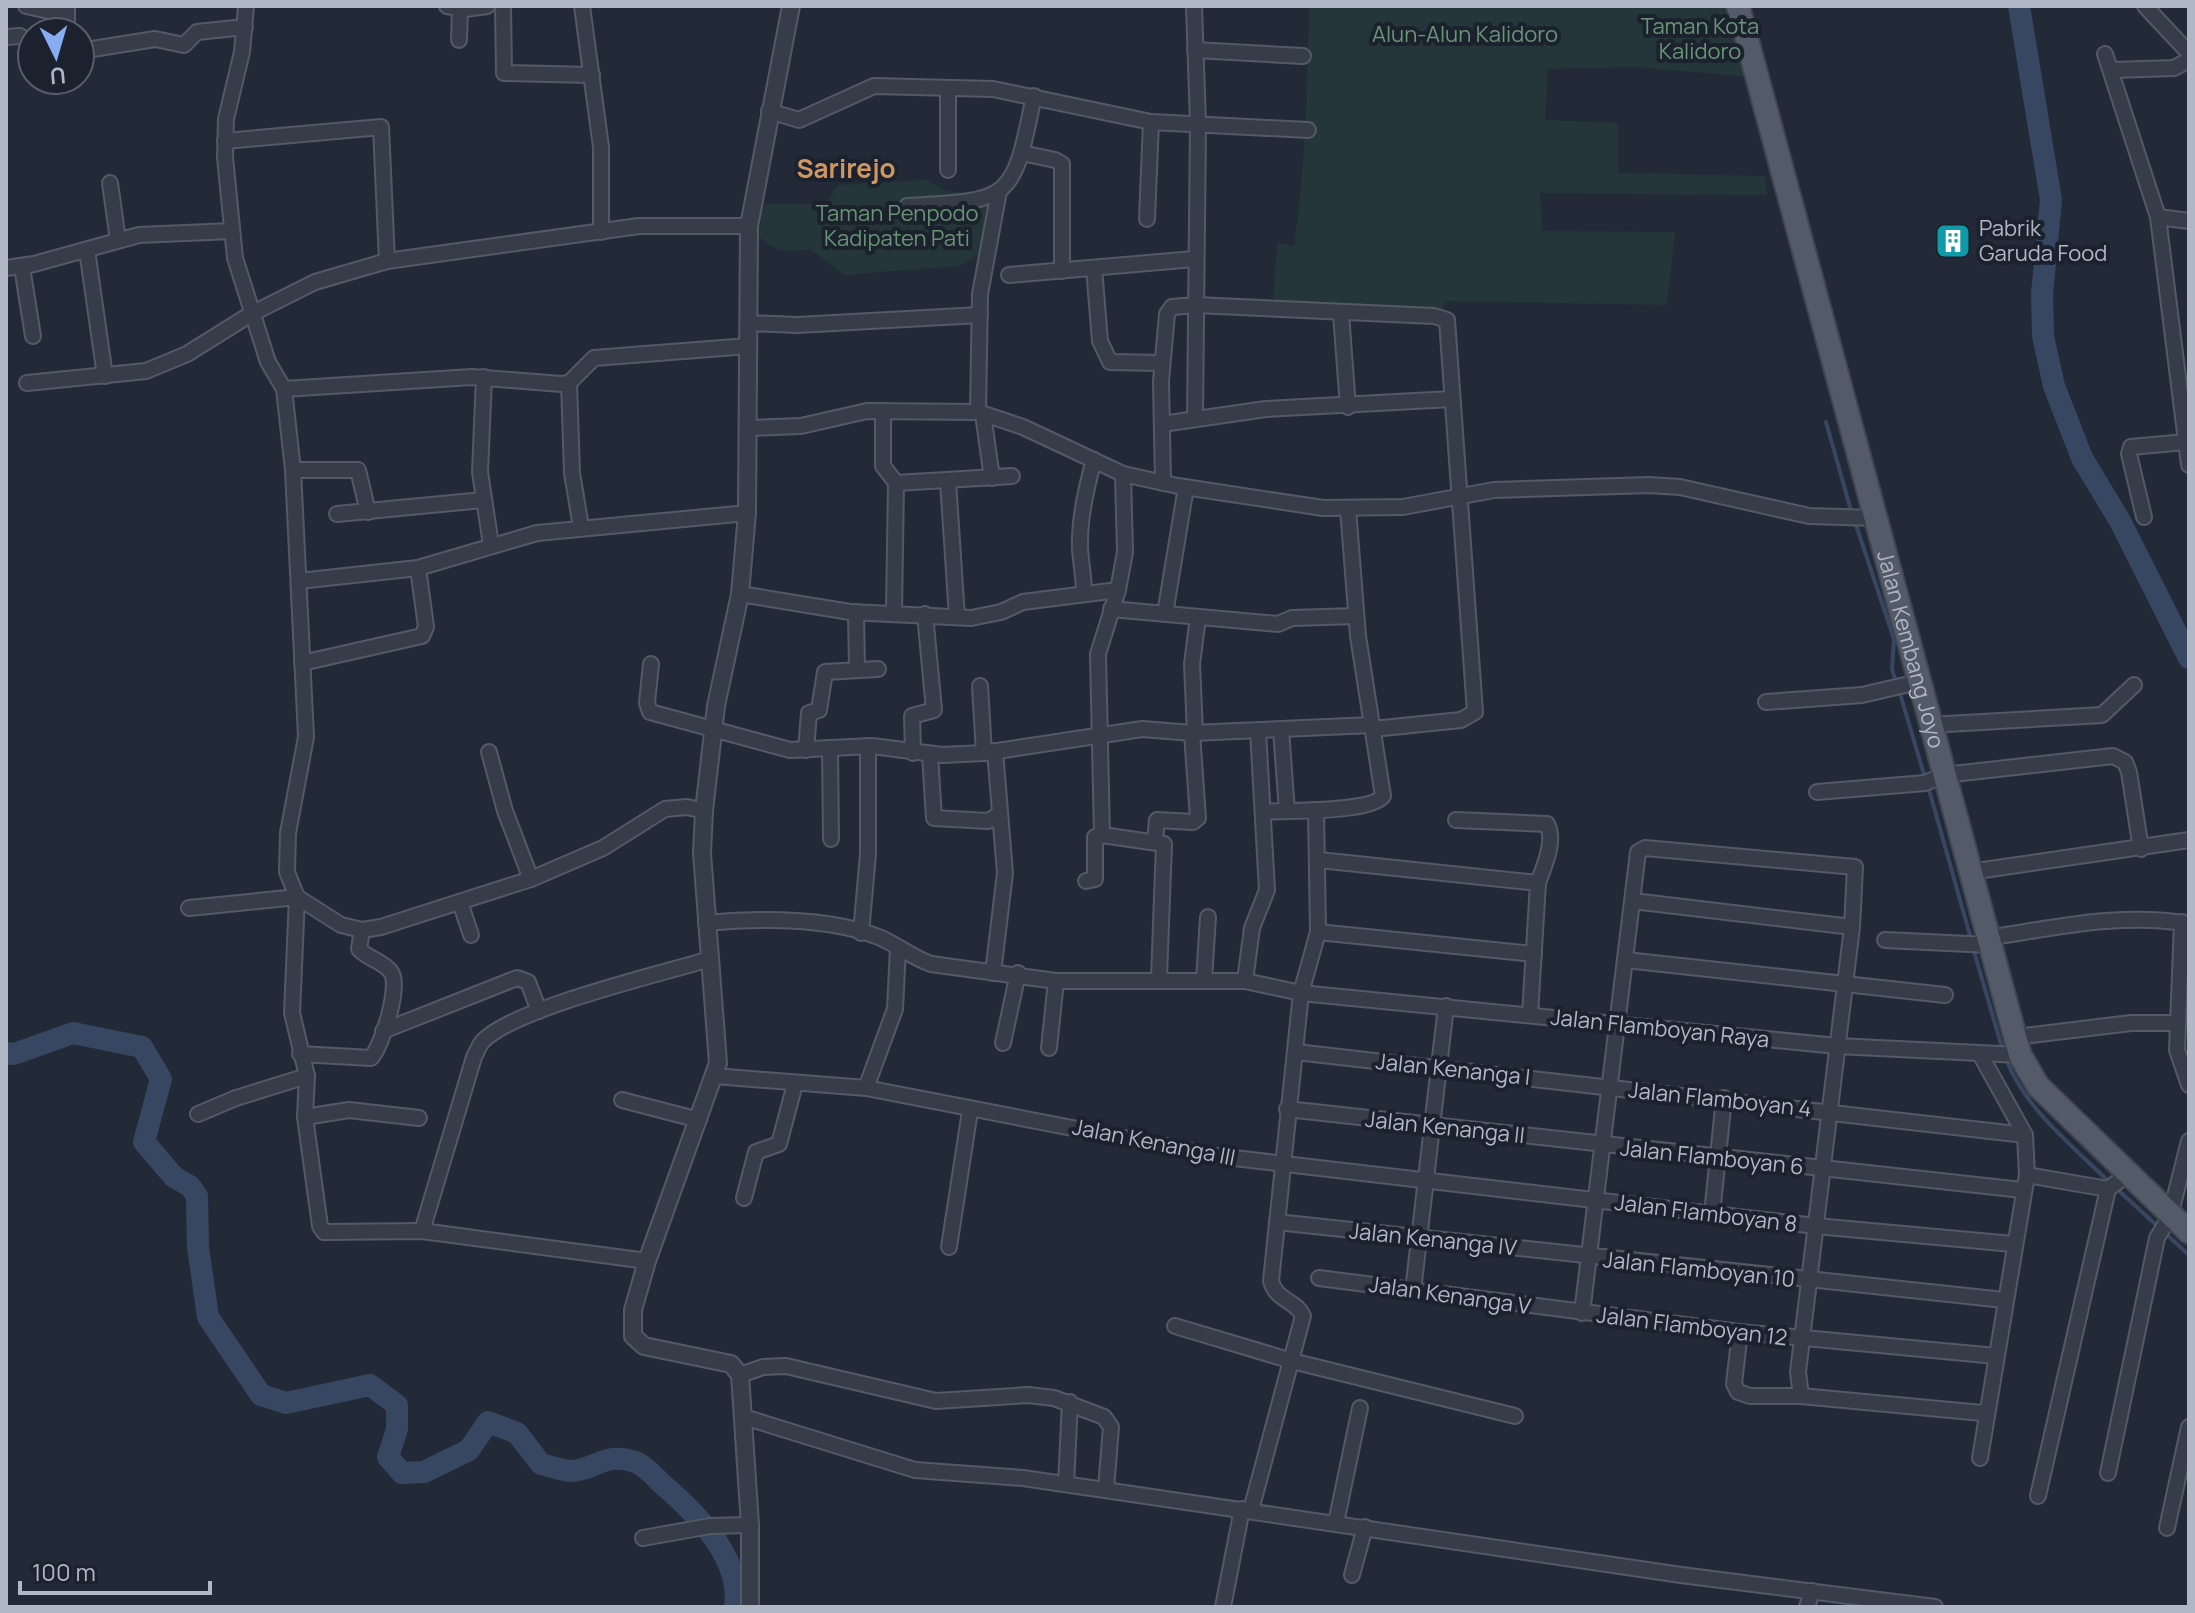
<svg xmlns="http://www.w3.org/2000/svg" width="2195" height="1613" viewBox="0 0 2195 1613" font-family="Manrope,sans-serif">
<rect width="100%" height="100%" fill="#222a38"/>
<g fill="#243639">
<path d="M1309 6H1725L1744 76 1636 67 1548 69 1545 120 1618 123V173L1765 176 1767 195 1540 193 1542 231 1675 232 1667 305 1445 301 1442 317 1273 309 1277 243 1294 246C1306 166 1307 87 1309 6Z"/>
<path d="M926 180 947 191 994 195 984 252 959 266 844 275 810 249C788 252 774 253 759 236L762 204H825L838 185Z"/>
</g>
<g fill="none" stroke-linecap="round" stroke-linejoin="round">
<g stroke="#384761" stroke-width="4">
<path d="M1826 422 1852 514"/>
<path d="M1855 522 1894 639 1892 669 1896 682"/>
<path d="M1899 690 1925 778"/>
<path d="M1928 786 1971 939"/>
<path d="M1973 948 2003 1051"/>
<path d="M2006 1059C2025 1109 2074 1147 2110 1183"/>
<path d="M2117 1189 2189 1255"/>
</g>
<g stroke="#384761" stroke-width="22">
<path d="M2019 6 2051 200 2042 294 2043 336 2054 386 2082 458 2120 521 2189 658"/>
<path d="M6 1053 14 1054 73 1033 142 1047 161 1079 144 1142 174 1177 190 1186 197 1196 198 1247 208 1317 261 1395 286 1403 370 1385 397 1405V1429L388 1457 402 1473 424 1472 469 1450 488 1422 517 1433 541 1464C551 1466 562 1471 572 1471 596 1470 606 1450 638 1463 646 1467 655 1477 661 1483 696 1513 742 1557 735 1607"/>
</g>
<defs>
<g id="minor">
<path d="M26 6 67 15"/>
<path d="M67 6V32"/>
<path d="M246 6 242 52 226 119 225 157 235 258 268 362 284 389 293 470 306 737 288 833 287 872 297 897 341 925 362 930 381 927 531 879 603 848 665 809 687 807 704 811"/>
<path d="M447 6 465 9 487 6"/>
<path d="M503 6 504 73 592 75"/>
<path d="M582 6 601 147V232"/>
<path d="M1194 6 1198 124 1195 418"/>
<path d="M2145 6 2189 53"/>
<path d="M6 37 20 36 32 43"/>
<path d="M459 40 460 9"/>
<path d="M1195 50 1303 56"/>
<path d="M80 51 155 39 184 45 197 32 245 27"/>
<path d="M2105 54 2158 217 2189 465"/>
<path d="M2113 70 2174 68 2189 60"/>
<path d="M948 88V170"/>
<path d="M769 111 799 120 874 86 993 89 1151 122 1308 130"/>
<path d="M225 141 381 127 387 261"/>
<path d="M1022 153 1055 160 1062 164V271"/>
<path d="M110 183 118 240"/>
<path d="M907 206C1013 201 1013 199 1034 96"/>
<path d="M2158 217 2189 221"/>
<path d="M1147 219 1151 122"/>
<path d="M87 250 105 376"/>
<path d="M22 267 33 336"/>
<path d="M6 268 34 264 139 235 232 231"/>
<path d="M1094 268 1100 341 1110 362 1162 363"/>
<path d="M1009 275 1194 259"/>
<path d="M1341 314 1348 407"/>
<path d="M748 323 797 325 980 315"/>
<path d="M484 377 480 472 491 545"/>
<path d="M27 383 146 371 187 354 251 314 315 282 387 261 639 226H749"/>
<path d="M569 383 572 473 581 527"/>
<path d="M284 389 472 377 561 384 569 383 594 358 748 346"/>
<path d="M883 411V466L896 483"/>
<path d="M978 412 980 294 999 191"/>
<path d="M983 414 992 478"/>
<path d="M1162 424 1266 409 1452 399"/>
<path d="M750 428 801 426 867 411 978 412 1023 427 1123 474 1178 486 1323 508 1403 507 1494 490 1649 485 1680 487 1809 516 1875 518"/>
<path d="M293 470H358L368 512"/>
<path d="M1123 474 1125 552 1118 590 1098 654 1102 835 1164 844 1159 978"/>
<path d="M948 481 957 617"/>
<path d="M1163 483 1161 381 1167 314 1172 307 1196 305 1434 316 1447 320 1475 712 1461 720 1373 729"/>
<path d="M337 514 483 500"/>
<path d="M2144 517 2129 454 2131 447 2185 442"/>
<path d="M299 581 418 568 537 533 747 513"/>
<path d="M1084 593C1084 577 1081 564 1080 549 1079 519 1086 488 1094 460"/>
<path d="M740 594 850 612 971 618 1001 612 1023 602 1118 590"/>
<path d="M1111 609 1278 624 1292 618 1356 616"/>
<path d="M856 612 857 670"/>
<path d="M894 612 896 483 1012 476"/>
<path d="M1165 614 1186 487"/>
<path d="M302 663 422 636 426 627 418 568"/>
<path d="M651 664 647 703 650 712 790 750 872 746 942 755 984 753 1142 729 1192 733 1372 725"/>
<path d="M980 686 984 753"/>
<path d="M1766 702 1862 695 1918 682"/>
<path d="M1930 725 2102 715 2134 685"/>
<path d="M1281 730 1287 811"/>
<path d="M1195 733 1192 664 1198 617"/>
<path d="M830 748 831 839"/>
<path d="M806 750 809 713 819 710 825 672 878 669"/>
<path d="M489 752 505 811 531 879"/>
<path d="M913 753 912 716 934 710 925 614"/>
<path d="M930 754 934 818 988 821 1000 814"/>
<path d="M1817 792 1925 783 1944 775 2113 756 2125 762 2129 772 2141 849"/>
<path d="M1316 810 1318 932"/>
<path d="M1263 812C1286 810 1371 813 1383 796L1358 636 1348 509"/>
<path d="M1456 820 1547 824C1556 841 1544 866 1538 883"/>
<path d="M1155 840 1157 820 1193 822 1198 818 1192 733"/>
<path d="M1319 860 1538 883 1530 1015"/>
<path d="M1970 872 2189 840"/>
<path d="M1086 881 1095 879V837L1102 836"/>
<path d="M1633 901 1852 927"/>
<path d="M460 902 471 935"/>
<path d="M189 908 297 897 292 1013 307 1076 305 1117 320 1226 324 1232 422 1231 647 1261"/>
<path d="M2182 922 2177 1050 2189 1085"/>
<path d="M706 923C762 918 829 917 881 938 899 946 913 958 931 964L1056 981H1245L1301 993 1837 1046 2020 1055"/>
<path d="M861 933 868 854V746"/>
<path d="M1987 938C2054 928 2121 912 2189 924"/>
<path d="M1885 940 1989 945"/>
<path d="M1626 960 1945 995"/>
<path d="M993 973 1005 873 995 751"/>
<path d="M1204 980 1208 917"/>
<path d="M1245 981 1252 928 1267 890 1258 731"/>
<path d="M383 1031 517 978 528 982 539 1011"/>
<path d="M2016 1037 2131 1023H2178"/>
<path d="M1003 1043 1018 973"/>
<path d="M1049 1048 1056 981"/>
<path d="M1296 1052 2025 1135"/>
<path d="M300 1054 371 1058C382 1046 401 986 391 972 383 961 368 959 359 949L362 930"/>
<path d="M714 1076 866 1088 1217 1156 1816 1226 2013 1244"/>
<path d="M866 1088 895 1009 898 948"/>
<path d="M622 1100 699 1120"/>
<path d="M1287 1109 2022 1190"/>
<path d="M198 1114 236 1098 307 1076"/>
<path d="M305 1117 349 1110 419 1118"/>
<path d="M2027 1175 2108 1189"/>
<path d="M744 1198 756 1152 779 1144 795 1084"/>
<path d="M1712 1214 1724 1098"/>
<path d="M1277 1222 2004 1300"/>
<path d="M422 1231 474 1057C477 1052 479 1045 483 1041 515 1008 660 974 710 959"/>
<path d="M949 1247 970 1111"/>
<path d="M1319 1278 1740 1332 1996 1356"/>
<path d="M1413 1291 1446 1006"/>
<path d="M1582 1313 1638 852 1645 848 1855 867 1852 927 1798 1372 1801 1396"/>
<path d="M1175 1326 1292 1361 1515 1416"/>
<path d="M1740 1332 1734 1384 1738 1392 1750 1396H1801L1982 1413 1988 1409"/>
<path d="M740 1375 763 1367 786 1366 936 1401 1028 1395 1054 1398 1104 1417 1111 1427 1106 1489"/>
<path d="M744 1417 915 1470 1023 1478 1681 1575 1935 1607"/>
<path d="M1980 1458 2027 1175 2025 1135 1980 1054"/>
<path d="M2108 1473 2157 1238 2170 1216 2189 1141"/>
<path d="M1066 1484 1070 1402"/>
<path d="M2038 1496 2108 1189 2128 1174"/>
<path d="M1251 1510 1303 1316C1296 1300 1276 1301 1271 1281L1301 993 1318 932 1534 954"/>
<path d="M1336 1523 1360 1408"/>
<path d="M2167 1528 2189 1427"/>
<path d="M643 1538 710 1526 750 1525"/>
<path d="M1352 1575 1365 1527"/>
<path d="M1223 1607 1242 1509"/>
<path d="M1807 1607 1812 1591"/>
</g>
<path id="tertiary" d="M750 1607V1525L740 1375 731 1364 644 1346 633 1336V1310L647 1261 718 1063 702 853 704 811 716 706 740 594 747 513 749 226 791 6"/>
<g id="primary">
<path id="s1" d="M1738 6 2020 1055 2038 1086 2189 1232"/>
</g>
</defs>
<use href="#minor" stroke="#535a66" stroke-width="18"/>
<use href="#tertiary" stroke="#535a66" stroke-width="20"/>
<use href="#primary" stroke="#3f4652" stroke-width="26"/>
<use href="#minor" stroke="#363c48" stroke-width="14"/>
<use href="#tertiary" stroke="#363c48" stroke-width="16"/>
<use href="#primary" stroke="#545b68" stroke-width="22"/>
</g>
<defs>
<symbol id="building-square" viewBox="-11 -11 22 22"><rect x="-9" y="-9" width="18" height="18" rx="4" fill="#0f9aa8" stroke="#1b222d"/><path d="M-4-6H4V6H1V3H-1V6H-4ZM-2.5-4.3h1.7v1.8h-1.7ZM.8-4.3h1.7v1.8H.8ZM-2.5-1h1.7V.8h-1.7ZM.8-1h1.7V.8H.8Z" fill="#fff"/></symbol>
</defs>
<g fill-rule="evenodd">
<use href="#building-square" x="1933" y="221" width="40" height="40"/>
</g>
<g text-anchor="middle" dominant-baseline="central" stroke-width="8" stroke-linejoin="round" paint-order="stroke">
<g font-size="22" fill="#699475" stroke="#1b222d">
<text x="1700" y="26">Taman Kota<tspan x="1700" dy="25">Kalidoro</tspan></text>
<text x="1465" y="34">Alun-Alun Kalidoro</text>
<text x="897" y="213">Taman Penpodo<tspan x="897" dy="25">Kadipaten Pati</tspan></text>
</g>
<g font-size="22" fill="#b0b7c5" stroke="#1b222d" text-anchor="start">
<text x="1979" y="228">Pabrik<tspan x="1979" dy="25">Garuda Food</tspan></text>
</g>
<g font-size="22" fill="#b0b7c5" stroke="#1b222d">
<text stroke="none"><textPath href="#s1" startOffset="666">Jalan Kembang Joyo</textPath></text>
<text transform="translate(1660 1028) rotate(6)">Jalan Flamboyan Raya</text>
<text transform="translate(1453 1069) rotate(6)">Jalan Kenanga I</text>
<text transform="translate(1720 1099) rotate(6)">Jalan Flamboyan 4</text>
<text transform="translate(1445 1127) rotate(6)">Jalan Kenanga II</text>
<text transform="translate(1154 1142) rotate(11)">Jalan Kenanga III</text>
<text transform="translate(1712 1157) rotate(6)">Jalan Flamboyan 6</text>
<text transform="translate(1706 1213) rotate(7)">Jalan Flamboyan 8</text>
<text transform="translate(1433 1239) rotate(6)">Jalan Kenanga IV</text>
<text transform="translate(1699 1269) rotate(6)">Jalan Flamboyan 10</text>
<text transform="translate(1450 1295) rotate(8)">Jalan Kenanga V</text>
<text transform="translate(1692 1326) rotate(7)">Jalan Flamboyan 12</text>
</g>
<g font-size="26" font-weight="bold" fill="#ce9662" stroke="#1b222d">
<text x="846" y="168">Sarirejo</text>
</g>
</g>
<rect width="2195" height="1613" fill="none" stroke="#b0b7c5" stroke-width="16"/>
<g transform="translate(56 56) rotate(175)"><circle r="38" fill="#1b222d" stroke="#575e6a" stroke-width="2"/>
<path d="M0-6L14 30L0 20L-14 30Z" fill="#88acf2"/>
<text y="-12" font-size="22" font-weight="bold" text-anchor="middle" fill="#b0b7c5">U</text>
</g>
<path d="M20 1581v12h190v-12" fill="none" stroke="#b0b7c5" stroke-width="4"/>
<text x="32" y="1581" font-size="24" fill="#b0b7c5" stroke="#1b222d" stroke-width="6" paint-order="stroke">100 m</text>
</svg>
